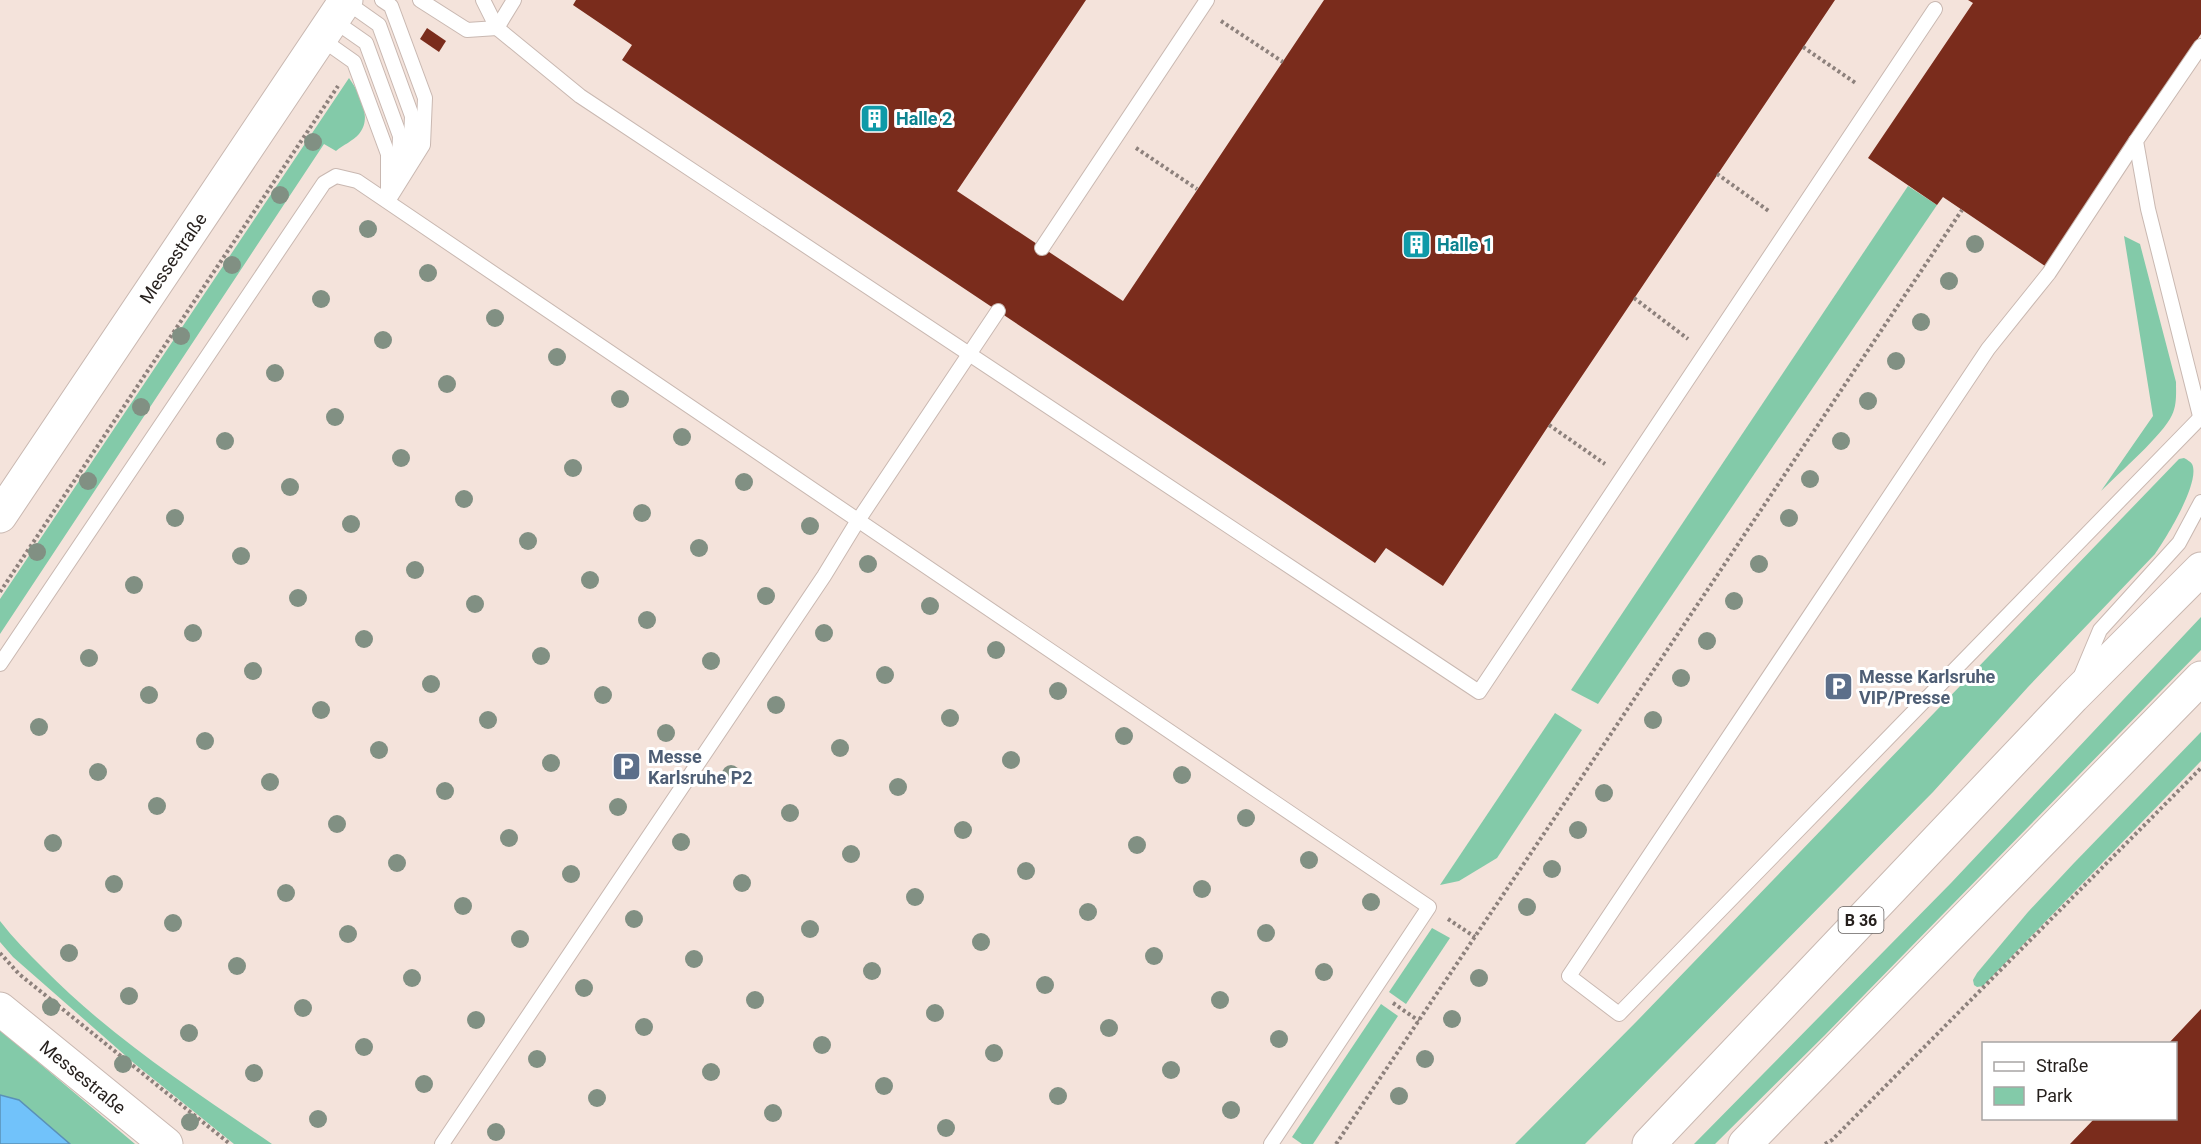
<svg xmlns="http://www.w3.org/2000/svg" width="2201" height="1144" viewBox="0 0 2201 1144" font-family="Roboto,sans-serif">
<rect width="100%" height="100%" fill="#f4e3db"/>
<g fill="#83caa9">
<path d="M349 78C359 92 373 118 359 134 353 141 343 145 336 151L324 144 0 634V599Z"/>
<path d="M1908 186 1937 205 1598 704 1571 690Z"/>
<path d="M2124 236 2140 244 2176 382C2176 393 2177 405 2172 415 2163 435 2119 473 2101 491L2153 416Z"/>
<path d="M2184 458C2186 459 2191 462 2192 464 2201 482 2166 538 2155 554L2028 687 1933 792 1585 1144H1515L1637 1021 2179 459Z"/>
<path d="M2201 617V650L1825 1035 1715 1144H1694L1951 883Z"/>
<path d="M1555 713 1582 730 1497 858 1459 881 1440 885Z"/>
<path d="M2201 732V761L1983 986 1977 987 1974 985 1973 980 1977 973 2028 912 2074 863Z"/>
<path d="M0 921C13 938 28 953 43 968 112 1038 191 1089 272 1144H234L135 1064 13 957 0 942Z"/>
<path d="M1432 928 1450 938 1406 1004 1389 992Z"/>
<path d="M1381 1004 1398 1016 1313 1144H1302L1292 1137Z"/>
<path d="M0 1030 135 1144H0Z"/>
</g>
<path fill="#71c2fa" stroke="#5a91b7" stroke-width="1.5" d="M0 1095 19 1100 70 1144H0Z"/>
<g fill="#7a2c1c">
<path d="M576 0H1086L957 191 1123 301 1324 0H1835L1549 425 1443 586 1386 548 1375 563 622 60 632 45 573 5Z"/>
<path d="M1968 0H2201V34L2045 266 1943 197 1937 205 1868 158 1973 3Z"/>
<path d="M427 28 446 41 439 52 420 39Z"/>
<path d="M2201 1009V1144H2070L2095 1118H2176V1044H2168Z"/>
</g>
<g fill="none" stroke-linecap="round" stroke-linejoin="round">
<defs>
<g id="service">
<path d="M382 0 391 6 425 98 423 145 388 201"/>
<path d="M420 0 467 30 497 28"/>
<path d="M483 0 497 28 580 96 1479 692 1935 9"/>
<path d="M345 1 379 25 412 116 410 163"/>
<path d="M333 20 366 43 400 136 398 183"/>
<path d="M497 28 514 0"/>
<path d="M320 38 354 62 388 154V199"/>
<path d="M2201 46 2136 141 2148 209 2201 420"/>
<path d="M2136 141 2049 273 1988 349 1569 976 1619 1014 2201 417"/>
<path d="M1042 248 1207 0"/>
<path d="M0 664 324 183 336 176 357 181 1429 907 1271 1144"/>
<path d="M2082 673 2100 630 2179 543 2201 502"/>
<path d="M442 1144 824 576 857 522 998 311"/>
</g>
<g id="tertiary">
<path d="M0 516 346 0"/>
<path d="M0 1009 166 1144"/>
</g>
<g id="primary">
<path d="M1649 1144 2073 697 2201 569"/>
<path d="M1745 1144 2201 678"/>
</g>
</defs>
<use href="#service" stroke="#c9b8b1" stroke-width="16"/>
<use href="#tertiary" stroke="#c9b8b1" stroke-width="35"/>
<use href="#primary" stroke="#c9b8b1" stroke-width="35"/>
<g stroke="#8d817c" stroke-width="4" stroke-dasharray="3 3" stroke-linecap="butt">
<path d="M1221 21 1283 62"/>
<path d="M1803 47 1857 84"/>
<path d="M1136 148 1197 189"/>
<path d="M1717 174 1770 212"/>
<path d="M1634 298 1688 339"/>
<path d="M1549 425 1605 464"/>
<path d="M0 592 338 86"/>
<path d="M1448 919 1475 937"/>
<path d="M0 953 19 974 230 1144"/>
<path d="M1393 1003 1419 1021"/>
<path d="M1336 1144 1962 210"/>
<path d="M1825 1144 1832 1140 2201 768"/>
</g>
<use href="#service" stroke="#fff" stroke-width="14"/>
<use href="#tertiary" stroke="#fff" stroke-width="33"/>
<use href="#primary" stroke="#fff" stroke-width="33"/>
</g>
<g fill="#819083">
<circle cx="313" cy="142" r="9"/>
<circle cx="280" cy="195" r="9"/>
<circle cx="368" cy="229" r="9"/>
<circle cx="1975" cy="244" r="9"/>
<circle cx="232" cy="265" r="9"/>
<circle cx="428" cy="273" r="9"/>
<circle cx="1949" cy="281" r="9"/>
<circle cx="321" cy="299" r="9"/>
<circle cx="495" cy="318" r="9"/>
<circle cx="1921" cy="322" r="9"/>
<circle cx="181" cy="336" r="9"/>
<circle cx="383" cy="340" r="9"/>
<circle cx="557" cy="357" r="9"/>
<circle cx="1896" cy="361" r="9"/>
<circle cx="275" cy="373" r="9"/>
<circle cx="447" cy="384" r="9"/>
<circle cx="620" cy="399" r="9"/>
<circle cx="1868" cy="401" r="9"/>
<circle cx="141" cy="407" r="9"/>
<circle cx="335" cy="417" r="9"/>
<circle cx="682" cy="437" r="9"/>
<circle cx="225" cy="441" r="9"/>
<circle cx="1841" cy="441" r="9"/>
<circle cx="401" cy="458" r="9"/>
<circle cx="573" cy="468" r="9"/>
<circle cx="1810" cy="479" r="9"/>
<circle cx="88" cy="481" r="9"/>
<circle cx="744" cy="482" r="9"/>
<circle cx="290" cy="487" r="9"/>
<circle cx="464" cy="499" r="9"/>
<circle cx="642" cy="513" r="9"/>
<circle cx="175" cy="518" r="9"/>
<circle cx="1789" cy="518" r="9"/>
<circle cx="351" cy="524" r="9"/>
<circle cx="810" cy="526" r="9"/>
<circle cx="528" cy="541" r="9"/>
<circle cx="699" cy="548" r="9"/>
<circle cx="37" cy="552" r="9"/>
<circle cx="241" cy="556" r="9"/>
<circle cx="868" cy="564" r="9"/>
<circle cx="1759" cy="564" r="9"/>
<circle cx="415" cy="570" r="9"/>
<circle cx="590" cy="580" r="9"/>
<circle cx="134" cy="585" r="9"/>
<circle cx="766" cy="596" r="9"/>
<circle cx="298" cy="598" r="9"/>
<circle cx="1734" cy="601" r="9"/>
<circle cx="475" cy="604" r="9"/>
<circle cx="930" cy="606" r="9"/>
<circle cx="647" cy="620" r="9"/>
<circle cx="193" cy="633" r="9"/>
<circle cx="824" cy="633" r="9"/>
<circle cx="364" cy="639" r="9"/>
<circle cx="1707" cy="641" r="9"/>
<circle cx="996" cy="650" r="9"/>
<circle cx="541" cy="656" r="9"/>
<circle cx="89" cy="658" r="9"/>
<circle cx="711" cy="661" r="9"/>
<circle cx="253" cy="671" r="9"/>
<circle cx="885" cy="675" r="9"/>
<circle cx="1681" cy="678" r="9"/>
<circle cx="431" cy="684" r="9"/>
<circle cx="1058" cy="691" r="9"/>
<circle cx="149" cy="695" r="9"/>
<circle cx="603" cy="695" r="9"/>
<circle cx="776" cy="705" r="9"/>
<circle cx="321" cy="710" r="9"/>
<circle cx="950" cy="718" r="9"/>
<circle cx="488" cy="720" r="9"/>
<circle cx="1653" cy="720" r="9"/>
<circle cx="39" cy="727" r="9"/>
<circle cx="666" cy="733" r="9"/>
<circle cx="1124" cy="736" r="9"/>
<circle cx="205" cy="741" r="9"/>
<circle cx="840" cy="748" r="9"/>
<circle cx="379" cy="750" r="9"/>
<circle cx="1011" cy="760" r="9"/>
<circle cx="551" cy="763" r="9"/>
<circle cx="98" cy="772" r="9"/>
<circle cx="731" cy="774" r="9"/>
<circle cx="1182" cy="775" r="9"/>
<circle cx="270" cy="782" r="9"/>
<circle cx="898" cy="787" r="9"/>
<circle cx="445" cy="791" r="9"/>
<circle cx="1604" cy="793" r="9"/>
<circle cx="157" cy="806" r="9"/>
<circle cx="618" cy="807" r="9"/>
<circle cx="790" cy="813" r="9"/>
<circle cx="1246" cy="818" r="9"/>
<circle cx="337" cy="824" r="9"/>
<circle cx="963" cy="830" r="9"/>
<circle cx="1578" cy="830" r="9"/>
<circle cx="509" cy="838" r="9"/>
<circle cx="681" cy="842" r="9"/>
<circle cx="53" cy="843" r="9"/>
<circle cx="1137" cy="845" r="9"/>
<circle cx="851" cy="854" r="9"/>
<circle cx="1309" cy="860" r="9"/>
<circle cx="397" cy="863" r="9"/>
<circle cx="1552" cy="869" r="9"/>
<circle cx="1026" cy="871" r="9"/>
<circle cx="571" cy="874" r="9"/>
<circle cx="742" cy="883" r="9"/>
<circle cx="114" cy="884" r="9"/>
<circle cx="1202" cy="889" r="9"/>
<circle cx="286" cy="893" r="9"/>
<circle cx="915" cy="897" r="9"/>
<circle cx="1371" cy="902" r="9"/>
<circle cx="463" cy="906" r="9"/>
<circle cx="1527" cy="907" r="9"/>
<circle cx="1088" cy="912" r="9"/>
<circle cx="634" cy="919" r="9"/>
<circle cx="173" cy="923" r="9"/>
<circle cx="810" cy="929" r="9"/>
<circle cx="1266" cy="933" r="9"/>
<circle cx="348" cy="934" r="9"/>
<circle cx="520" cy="939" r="9"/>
<circle cx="981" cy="942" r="9"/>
<circle cx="69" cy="953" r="9"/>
<circle cx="1154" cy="956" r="9"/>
<circle cx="694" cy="959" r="9"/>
<circle cx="237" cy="966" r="9"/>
<circle cx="872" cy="971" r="9"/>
<circle cx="1324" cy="972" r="9"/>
<circle cx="412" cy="978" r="9"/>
<circle cx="1479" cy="978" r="9"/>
<circle cx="1045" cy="985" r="9"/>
<circle cx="584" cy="988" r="9"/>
<circle cx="129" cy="996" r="9"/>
<circle cx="755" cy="1000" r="9"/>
<circle cx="1220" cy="1000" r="9"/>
<circle cx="51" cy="1007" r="9"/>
<circle cx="303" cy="1008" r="9"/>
<circle cx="935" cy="1013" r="9"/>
<circle cx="1452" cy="1019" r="9"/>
<circle cx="476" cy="1020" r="9"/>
<circle cx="644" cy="1027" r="9"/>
<circle cx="1109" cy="1028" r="9"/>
<circle cx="189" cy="1033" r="9"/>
<circle cx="1279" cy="1039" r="9"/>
<circle cx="822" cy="1045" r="9"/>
<circle cx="364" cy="1047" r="9"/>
<circle cx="994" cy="1053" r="9"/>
<circle cx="537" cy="1059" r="9"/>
<circle cx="1425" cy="1059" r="9"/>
<circle cx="123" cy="1064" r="9"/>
<circle cx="1171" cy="1070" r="9"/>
<circle cx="711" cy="1072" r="9"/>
<circle cx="254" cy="1073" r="9"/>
<circle cx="424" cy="1084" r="9"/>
<circle cx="884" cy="1086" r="9"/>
<circle cx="1058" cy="1096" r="9"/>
<circle cx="1399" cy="1096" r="9"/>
<circle cx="597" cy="1098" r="9"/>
<circle cx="1231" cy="1110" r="9"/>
<circle cx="773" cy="1113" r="9"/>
<circle cx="318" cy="1119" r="9"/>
<circle cx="190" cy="1122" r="9"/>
<circle cx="946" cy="1128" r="9"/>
<circle cx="496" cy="1132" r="9"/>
</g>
<defs>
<symbol id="building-square" viewBox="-11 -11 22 22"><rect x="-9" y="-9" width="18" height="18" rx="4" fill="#0f9aa8" stroke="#fff"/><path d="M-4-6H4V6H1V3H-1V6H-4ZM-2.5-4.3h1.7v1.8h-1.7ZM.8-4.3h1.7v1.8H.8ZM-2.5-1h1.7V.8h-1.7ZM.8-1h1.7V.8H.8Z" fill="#fff"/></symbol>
<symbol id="parking-square" viewBox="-11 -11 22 22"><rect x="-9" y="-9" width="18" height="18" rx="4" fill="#5c6f8a" stroke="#fff"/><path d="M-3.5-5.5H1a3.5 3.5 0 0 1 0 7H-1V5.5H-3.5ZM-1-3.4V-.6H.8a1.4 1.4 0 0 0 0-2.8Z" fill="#fff"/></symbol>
</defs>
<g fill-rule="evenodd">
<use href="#building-square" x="858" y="102" width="33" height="33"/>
<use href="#building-square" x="1400" y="228" width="33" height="33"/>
<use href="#parking-square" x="1822" y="670" width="33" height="33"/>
<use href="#parking-square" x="610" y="750" width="33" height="33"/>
</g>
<g text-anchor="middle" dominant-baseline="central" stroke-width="6" stroke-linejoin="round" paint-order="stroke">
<rect fill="#fff" stroke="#666260" stroke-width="1.5" x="1838.5" y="907" width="45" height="26" rx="4.5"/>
<g font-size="16" font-weight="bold" fill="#251f1c">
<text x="1861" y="920">B 36</text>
</g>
<g font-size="18" font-weight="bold" fill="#0d838f" stroke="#fff" text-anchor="start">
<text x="896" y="118">Halle 2</text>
<text x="1437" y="244">Halle 1</text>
</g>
<g font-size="18" fill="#251f1c" stroke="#fff">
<text transform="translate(173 258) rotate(-56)">Messestraße</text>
<text transform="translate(83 1077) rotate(39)">Messestraße</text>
</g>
<g font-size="18" font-weight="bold" fill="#4e5e75" stroke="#fff" text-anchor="start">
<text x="1859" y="676">Messe Karlsruhe<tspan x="1859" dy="21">VIP/Presse</tspan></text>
<text x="648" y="756">Messe<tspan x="648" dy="21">Karlsruhe P2</tspan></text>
</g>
</g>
<rect x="1982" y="1042" width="195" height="78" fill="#ffffff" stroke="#a8a5a4" stroke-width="1.5"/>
<rect x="1994" y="1062" width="30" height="9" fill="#ffffff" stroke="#a8a5a4" stroke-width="1.5"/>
<text x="2036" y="1072" font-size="18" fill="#251f1c">Straße</text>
<rect x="1994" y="1087" width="30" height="18" fill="#83caa9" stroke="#a8a5a4" stroke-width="1.5"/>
<text x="2036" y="1102" font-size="18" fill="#251f1c">Park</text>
</svg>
